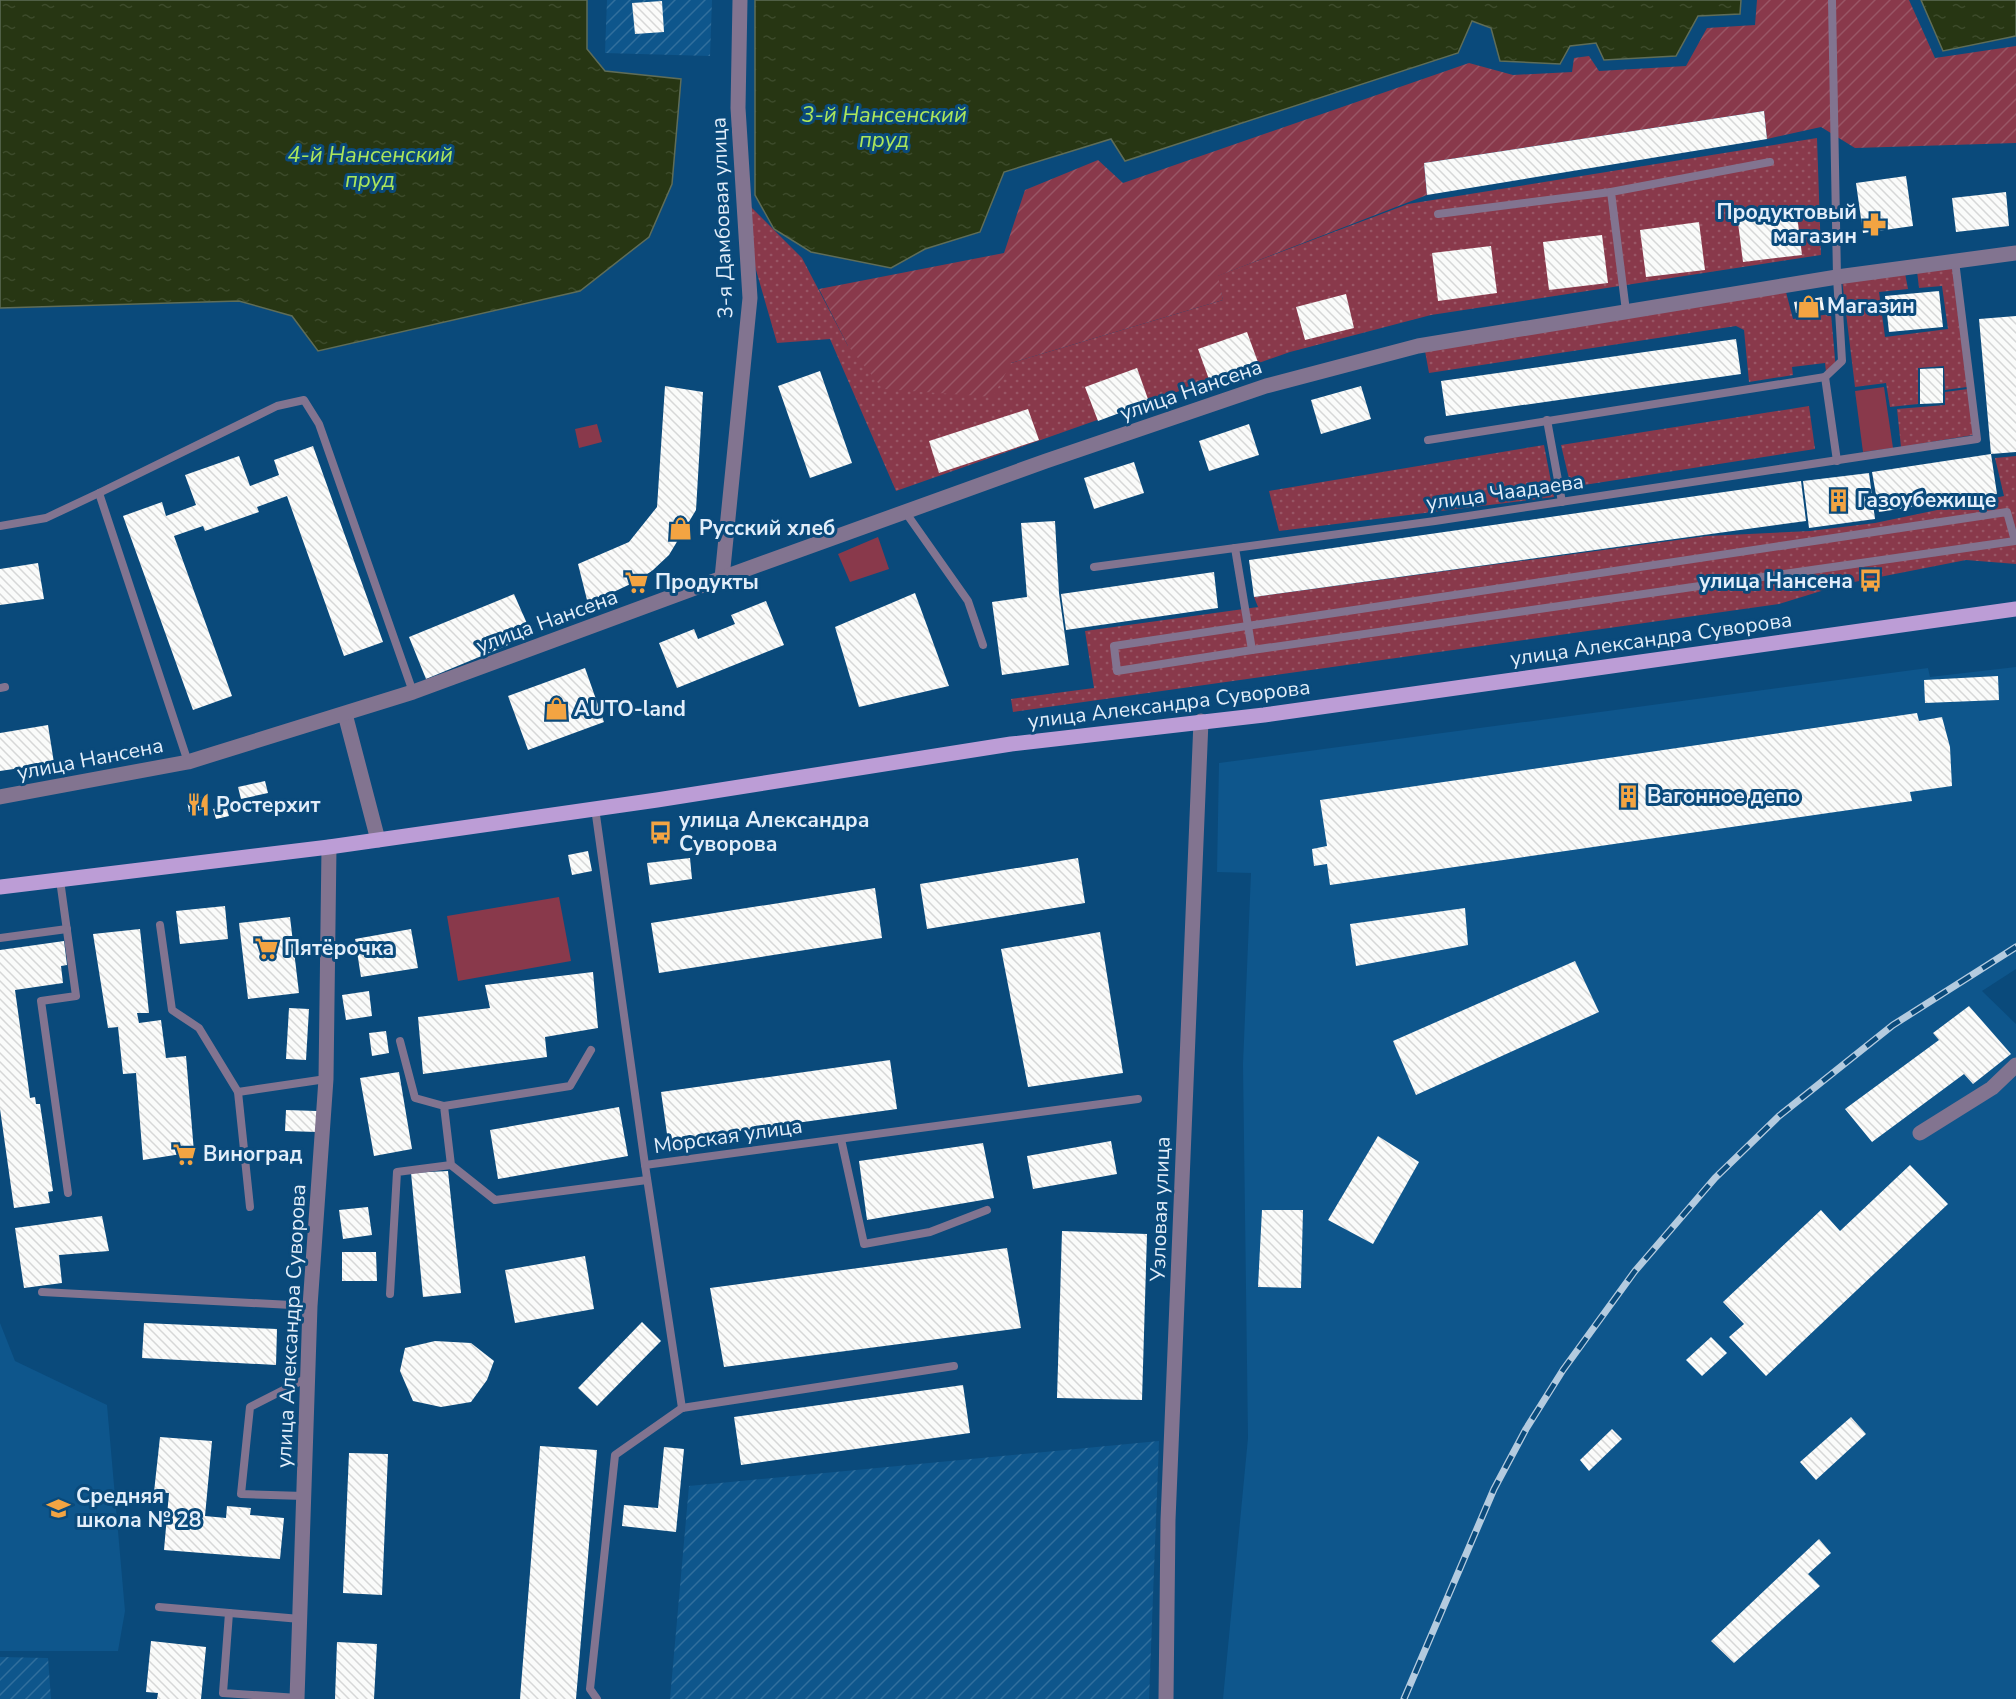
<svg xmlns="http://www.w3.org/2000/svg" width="2016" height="1699" viewBox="0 0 2016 1699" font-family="'Nunito Sans',sans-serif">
<defs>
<pattern id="industrial-furrows" width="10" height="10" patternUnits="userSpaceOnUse" patternTransform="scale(1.5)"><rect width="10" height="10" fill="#0e568c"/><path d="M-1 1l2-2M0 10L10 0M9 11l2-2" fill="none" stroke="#316f9d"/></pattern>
<pattern id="grass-dots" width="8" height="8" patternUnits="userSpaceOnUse" patternTransform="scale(1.5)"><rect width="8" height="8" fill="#89394b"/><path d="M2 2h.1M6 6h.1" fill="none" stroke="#995666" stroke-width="1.8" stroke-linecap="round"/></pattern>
<pattern id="garden-furrows" width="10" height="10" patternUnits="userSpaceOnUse" patternTransform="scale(1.5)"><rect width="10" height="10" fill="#89394b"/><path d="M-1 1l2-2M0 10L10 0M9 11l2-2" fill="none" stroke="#995666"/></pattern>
<pattern id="water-ripples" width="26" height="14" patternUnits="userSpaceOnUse" patternTransform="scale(1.5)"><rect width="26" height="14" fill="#273613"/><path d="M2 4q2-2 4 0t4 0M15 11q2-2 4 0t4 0" fill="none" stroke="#3c4a2a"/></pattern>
<pattern id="building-back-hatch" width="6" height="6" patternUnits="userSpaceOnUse" patternTransform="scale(1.5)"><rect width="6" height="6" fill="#fafbfa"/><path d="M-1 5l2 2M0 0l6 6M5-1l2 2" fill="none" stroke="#d6d7d7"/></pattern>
</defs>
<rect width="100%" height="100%" fill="#0a4a7b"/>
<g fill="#0e568c">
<path d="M2016 667V969L1982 991 2016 1024V1699H1223L1248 1438 1243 1064 1251 873 1217 872 1219 763 1928 668 1930 677Z"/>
<path d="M0 1323 15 1361 107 1405 125 1611 118 1651H0Z"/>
</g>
<g fill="url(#industrial-furrows)">
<path d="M607 0H712L710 56 605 53Z"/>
<path d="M1159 1441 1149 1699H670L689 1486Z"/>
<path d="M0 1657 48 1658 51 1699H0Z"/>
</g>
<g fill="url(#grass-dots)">
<path d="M1817 138 1821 255 1431 315 1290 352 896 491 830 339 777 343 748 242 741 197 802 258 848 346 1011 363 1223 300 1217 276 1408 204Z"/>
<path d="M1952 265 1967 387 1945 390 1944 366 1918 368V404L1890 407 1886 383 1855 387 1842 280 1905 273 1908 289 1879 292 1885 337 1948 329 1942 286 1919 288 1917 271Z"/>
<path d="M1786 292 1793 319 1831 314 1836 370 1826 372 1825 363 1792 367 1793 375 1749 382 1744 330 1736 326 1429 373 1425 351Z"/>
<path d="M1968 389 1973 435 1901 447 1897 409 1945 405V392Z"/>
<path d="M1809 406 1815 449 1571 487 1561 445Z"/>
<path d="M1544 445 1554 497 1279 531 1269 491Z"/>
<path d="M2016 456V564L1966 560 1844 584 1779 604 1013 712 1011 699 1094 688 1085 631 1258 607 1254 597 1707 536 1810 531 1875 523 2004 496 1995 458Z"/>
</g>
<g fill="#89394b">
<path d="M1884 387 1893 448 1863 452 1855 391Z"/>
<path d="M597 424 602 442 579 448 575 429Z"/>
<path d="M878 537 889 569 850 582 838 554Z"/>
<path d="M559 897 571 961 458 981 447 916Z"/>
</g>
<path fill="url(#garden-furrows)" d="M1757 0H1909L1935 58 2016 46V143L1855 148 1821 127 1767 139 1764 111 1424 163 1427 195 1218 276 1223 300 1011 363 993 397 883 389 848 346 819 289 1004 253 1025 190 1098 160 1123 183 1469 63 1513 75 1572 72 1574 58 1589 56 1599 71 1686 66 1707 28 1755 25Z"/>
<g fill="url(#water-ripples)" stroke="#5f6d58" stroke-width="1.5">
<path d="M0 0H587V49L605 71 681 79 672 184 649 237 580 291 318 351 292 316 239 301 0 308Z"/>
<path d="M755 0H1741L1740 14 1698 16 1676 56 1604 60 1596 43 1570 46 1560 64 1500 61 1491 28 1472 21 1458 53 1125 161 1111 139 1004 172 980 232 925 249 891 268 811 252 774 229 755 195Z"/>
<path d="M1921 0H2016V36L1943 51Z"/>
</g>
<g fill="url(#building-back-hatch)">
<path d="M662 1 664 32 635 34 632 3Z"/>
<path d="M1764 111 1767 139 1427 195 1424 163Z"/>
<path d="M1906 176 1913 226 1863 233 1856 183Z"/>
<path d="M2006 192 2009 226 1956 232 1952 198Z"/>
<path d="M1796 208 1802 255 1743 262 1737 215Z"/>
<path d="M1699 222 1705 270 1646 277 1640 230Z"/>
<path d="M1602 235 1608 283 1549 290 1543 242Z"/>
<path d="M1491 246 1497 293 1438 301 1432 253Z"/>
<path d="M1939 291 1943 327 1889 332 1885 296Z"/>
<path d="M1346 294 1354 328 1305 340 1296 307Z"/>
<path d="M1822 297 1824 310 1796 313 1794 302Z"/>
<path d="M2016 316V452L1991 454 1997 494 1879 512 1872 472 1991 454 1979 319Z"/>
<path d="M1247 332 1259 365 1210 382 1198 349Z"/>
<path d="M1736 339 1741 374 1446 416 1441 381Z"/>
<path d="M1137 368 1149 402 1098 421 1085 387Z"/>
<path d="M1943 368V403L1920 404V369Z"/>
<path d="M820 371 852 463 810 478 778 386Z"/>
<path d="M665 386 703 392 696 510 669 555 653 570 639 580 588 604 578 564 629 542 657 507Z"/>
<path d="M1361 386 1371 419 1321 434 1311 400Z"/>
<path d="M1028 409 1039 440 939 473 929 441Z"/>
<path d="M1249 424 1259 455 1209 471 1199 441Z"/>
<path d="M313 446 383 642 344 656 287 496 257 507 259 512 205 531 203 526 174 536 232 696 193 710 123 516 162 502 166 516 196 505 185 475 239 456 250 486 279 475 274 460Z"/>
<path d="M1134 462 1144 493 1094 509 1084 478Z"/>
<path d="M1869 473 1875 519 1809 528 1803 481Z"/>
<path d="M1801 481 1806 521 1254 597 1249 560Z"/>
<path d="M1055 521 1059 593 1069 665 1002 675 992 602 1027 597 1021 523Z"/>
<path d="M38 563 44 599 0 605V569Z"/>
<path d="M1214 572 1218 608 1066 630 1061 594Z"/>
<path d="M915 593 949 686 859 707 835 627Z"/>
<path d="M514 594 532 635 426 679 409 637Z"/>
<path d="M766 601 784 645 677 688 659 643 694 629 698 639 735 624 731 615Z"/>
<path d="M585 668 604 722 528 750 508 696Z"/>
<path d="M1998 676 1999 700 1925 703 1924 680Z"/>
<path d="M1917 713 1919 721 1942 717 1950 747 1952 786 1910 792 1912 801 1330 885 1327 864 1314 866 1312 849 1327 846 1320 800Z"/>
<path d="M48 725 54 763 0 771V733Z"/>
<path d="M265 781 268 793 241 799 238 787Z"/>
<path d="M206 796 208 809 189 812 187 800Z"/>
<path d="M226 806 229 816 216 819 213 809Z"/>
<path d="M588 851 592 871 572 875 568 855Z"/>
<path d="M690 858 692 879 650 885 647 863Z"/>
<path d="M1078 858 1085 903 927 929 920 884Z"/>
<path d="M875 888 882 938 659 973 651 923Z"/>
<path d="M225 906 228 939 180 944 176 911Z"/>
<path d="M1465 908 1468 945 1356 966 1350 924Z"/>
<path d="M290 917 299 993 248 999 239 923Z"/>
<path d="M140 929 149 1013H137L139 1023 161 1020 166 1058 186 1056 194 1152 143 1160 136 1073 123 1074 118 1027 108 1028 93 934Z"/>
<path d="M411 929 418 968 361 977 355 939Z"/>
<path d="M1100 932 1123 1073 1028 1087 1001 949Z"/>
<path d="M64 941 67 965 61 966 63 983 15 990 30 1098 35 1097 36 1104H40L53 1191 48 1192 50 1203 14 1208 0 1109V950Z"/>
<path d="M1575 961 1599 1012 1416 1095 1393 1041Z"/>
<path d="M593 972 598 1028 545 1037 547 1057 423 1074 418 1017 490 1008 485 985Z"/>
<path d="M369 991 372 1016 346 1020 342 995Z"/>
<path d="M1969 1006 2011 1054 1973 1084 1964 1074 1872 1142 1845 1109 1939 1040 1933 1033Z"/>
<path d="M289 1008 309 1009 306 1060 286 1059Z"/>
<path d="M386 1031 389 1053 372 1056 369 1033Z"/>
<path d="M890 1060 897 1109 668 1141 661 1092Z"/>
<path d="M399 1072 412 1149 374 1156 360 1078Z"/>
<path d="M619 1107 628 1156 498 1179 490 1130Z"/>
<path d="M286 1110 317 1111V1132L285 1131Z"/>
<path d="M1378 1136 1419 1162 1373 1244 1328 1220Z"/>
<path d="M1111 1141 1117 1174 1033 1189 1027 1156Z"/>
<path d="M983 1143 994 1198 867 1220 859 1161Z"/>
<path d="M1910 1165 1948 1204 1766 1376 1729 1337 1744 1324 1723 1302 1821 1210 1840 1231Z"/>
<path d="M448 1171 461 1293 423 1297 411 1173Z"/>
<path d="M368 1207 372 1235 343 1239 339 1210Z"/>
<path d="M1262 1210H1303L1301 1288 1258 1287Z"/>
<path d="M102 1216 109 1251 59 1255 62 1283 24 1288 15 1228Z"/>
<path d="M1062 1231 1147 1234 1142 1400 1057 1398Z"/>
<path d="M1007 1248 1021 1328 724 1367 710 1288Z"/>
<path d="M342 1252H376L377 1281H342Z"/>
<path d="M585 1256 594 1309 515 1323 505 1270Z"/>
<path d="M642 1322 661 1341 597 1406 578 1388Z"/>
<path d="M144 1323 277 1329 276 1365 142 1358Z"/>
<path d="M1711 1337 1727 1353 1702 1376 1686 1360Z"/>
<path d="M435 1341 471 1343 494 1361 487 1380 471 1402 441 1407 413 1401 400 1371 405 1348Z"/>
<path d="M963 1385 970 1433 741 1465 734 1417Z"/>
<path d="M1851 1417 1866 1434 1816 1480 1800 1462Z"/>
<path d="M1612 1429 1622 1439 1589 1471 1580 1460Z"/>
<path d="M160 1437 212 1441 205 1516 226 1518 227 1506 251 1508 250 1515 284 1518 280 1559 164 1550 169 1493 154 1492Z"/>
<path d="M540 1446 597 1450 576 1699H520Z"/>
<path d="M664 1447 684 1449 676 1532 622 1526 624 1505 658 1508Z"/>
<path d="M349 1453 388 1454 382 1595 343 1593Z"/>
<path d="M1819 1539 1831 1553 1808 1574 1820 1586 1734 1663 1711 1641Z"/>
<path d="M151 1641 206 1647 201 1699H157L158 1693 146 1692Z"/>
<path d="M337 1642 377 1644 374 1699H335Z"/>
</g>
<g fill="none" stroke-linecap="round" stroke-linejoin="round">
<g stroke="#827490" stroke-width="8">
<path d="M1438 214 1611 192"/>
<path d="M1626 311 1611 192 1770 162"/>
<path d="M1825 377 1837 461"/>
<path d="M1547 420 1562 502"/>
<path d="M1428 440 1825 377 1842 361 1837 277 1832 0"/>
<path d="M2007 512 2015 541 1252 650 1117 671 1114 646Z"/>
<path d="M906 513 968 601 983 645"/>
<path d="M0 526 46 518 99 493"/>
<path d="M1235 548 1252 650"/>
<path d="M1094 567 1435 521 1977 439 1955 261"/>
<path d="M0 688 5 687"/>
<path d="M188 762 99 493 277 406 304 400 319 424 413 692"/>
<path d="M595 808 645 1165 1138 1099"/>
<path d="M60 880 76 996 41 1001 68 1193"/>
<path d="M160 925 172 1010 199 1028 238 1092 326 1079"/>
<path d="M0 938 67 929"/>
<path d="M400 1041 415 1098 444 1106 451 1165 495 1200 647 1180"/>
<path d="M238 1092 250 1207"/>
<path d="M444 1106 570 1086 591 1050"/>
<path d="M841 1139 864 1244 930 1232 987 1210"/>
<path d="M645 1165 682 1408"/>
<path d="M42 1292 310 1306"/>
<path d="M390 1294 397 1172 451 1165"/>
<path d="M304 1496 241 1494 250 1407 307 1378"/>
<path d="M159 1607 300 1619"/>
<path d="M229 1613 223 1693 298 1698"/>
<path d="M597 1699 590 1689 615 1455 682 1408 954 1366"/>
</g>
<g stroke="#827490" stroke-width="15">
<path d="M722 578 750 298 738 108 740 0"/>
<path d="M345 714 378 840"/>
<path d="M0 797 188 762 413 692 722 578 1046 461 1266 386 1418 346 1837 277 2016 253"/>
<path d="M1920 1133 1992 1088 2016 1065"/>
<path d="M297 1699 310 1306 326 1079 329 847"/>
<path d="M1166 1699 1168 1520 1201 721"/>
</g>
<path stroke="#bc9dd6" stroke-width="15" d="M0 887 329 847 657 800 1011 744 1264 715 2016 609"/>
<defs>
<path id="rail" d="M1404 1699 1494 1489 1526 1429 1563 1370 1635 1271 1715 1178 1779 1116 1893 1025 2016 947"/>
</defs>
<use href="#rail" stroke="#b4cbdf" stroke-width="7"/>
<use href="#rail" stroke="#0a4a7b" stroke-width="4.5" stroke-dasharray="14" stroke-linecap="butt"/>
</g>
<defs>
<symbol id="pharmacy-bare" viewBox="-9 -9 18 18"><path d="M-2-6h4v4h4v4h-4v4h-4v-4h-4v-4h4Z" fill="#f3a442" stroke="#0a4a7b" stroke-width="2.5" paint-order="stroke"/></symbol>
<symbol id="shop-bare" viewBox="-9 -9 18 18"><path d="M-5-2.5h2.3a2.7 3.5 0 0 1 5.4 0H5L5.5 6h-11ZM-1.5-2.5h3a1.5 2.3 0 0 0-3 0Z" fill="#f3a442" stroke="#0a4a7b" stroke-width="2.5" paint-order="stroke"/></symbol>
<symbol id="building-bare" viewBox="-9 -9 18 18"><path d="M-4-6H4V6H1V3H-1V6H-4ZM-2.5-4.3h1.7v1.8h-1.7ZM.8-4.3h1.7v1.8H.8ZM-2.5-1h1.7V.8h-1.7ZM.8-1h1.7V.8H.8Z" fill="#f3a442" stroke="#0a4a7b" stroke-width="2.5" paint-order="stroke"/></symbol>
<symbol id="bus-bare" viewBox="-9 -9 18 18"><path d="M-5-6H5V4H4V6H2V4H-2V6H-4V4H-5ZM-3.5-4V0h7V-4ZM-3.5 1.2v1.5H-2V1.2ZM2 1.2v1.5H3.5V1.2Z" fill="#f3a442" stroke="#0a4a7b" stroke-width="2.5" paint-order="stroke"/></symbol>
<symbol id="supermarket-bare" viewBox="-9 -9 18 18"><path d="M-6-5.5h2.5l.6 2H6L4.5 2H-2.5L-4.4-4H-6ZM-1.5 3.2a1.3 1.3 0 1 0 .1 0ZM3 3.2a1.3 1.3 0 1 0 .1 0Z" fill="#f3a442" stroke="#0a4a7b" stroke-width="2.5" paint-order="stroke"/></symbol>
<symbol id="restaurant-bare" viewBox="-9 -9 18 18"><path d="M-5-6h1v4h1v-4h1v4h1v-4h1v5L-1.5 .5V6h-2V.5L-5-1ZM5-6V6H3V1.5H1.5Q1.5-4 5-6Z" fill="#f3a442" stroke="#0a4a7b" stroke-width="2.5" paint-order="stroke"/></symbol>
<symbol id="school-bare" viewBox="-9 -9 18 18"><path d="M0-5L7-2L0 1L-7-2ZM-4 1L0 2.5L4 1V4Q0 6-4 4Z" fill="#f3a442" stroke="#0a4a7b" stroke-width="2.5" paint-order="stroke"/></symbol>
</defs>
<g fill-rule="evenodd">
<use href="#pharmacy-bare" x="1858" y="208" width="33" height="33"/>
<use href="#shop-bare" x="1792" y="290" width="33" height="33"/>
<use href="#building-bare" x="1822" y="484" width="33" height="33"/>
<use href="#shop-bare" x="664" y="512" width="33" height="33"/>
<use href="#bus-bare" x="1854" y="564" width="33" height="33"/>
<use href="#supermarket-bare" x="620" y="566" width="33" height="33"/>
<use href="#shop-bare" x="540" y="692" width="33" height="33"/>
<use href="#building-bare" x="1612" y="780" width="33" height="33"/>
<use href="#restaurant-bare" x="182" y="788" width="33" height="33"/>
<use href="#bus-bare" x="644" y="816" width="33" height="33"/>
<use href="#supermarket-bare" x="250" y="932" width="33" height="33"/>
<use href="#supermarket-bare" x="168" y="1138" width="33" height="33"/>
<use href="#school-bare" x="42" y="1492" width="33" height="33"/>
</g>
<g text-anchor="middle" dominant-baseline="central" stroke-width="6" stroke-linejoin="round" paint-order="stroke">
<g font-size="21" font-weight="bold" fill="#e2eefa" stroke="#0a4a7b" text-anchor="start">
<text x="1857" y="212" text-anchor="end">Продуктовый<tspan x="1857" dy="24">магазин</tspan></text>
<text x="1827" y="306">Магазин</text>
<text x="1857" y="500">Газоубежище</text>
<text x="699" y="528">Русский хлеб</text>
<text x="1853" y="581" text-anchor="end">улица Нансена</text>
<text x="655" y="582">Продукты</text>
<text x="574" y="709">AUTO-land</text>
<text x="1647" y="796">Вагонное депо</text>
<text x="216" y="805">Ростерхит</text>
<text x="679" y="820">улица Александра<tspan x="679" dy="24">Суворова</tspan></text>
<text x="284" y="948">Пятёрочка</text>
<text x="203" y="1154">Виноград</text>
<text x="76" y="1496">Средняя<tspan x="76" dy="24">школа № 28</tspan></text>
</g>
<g font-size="21" fill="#e2eefa" stroke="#0a4a7b">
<text transform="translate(722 218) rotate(-92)">3-я Дамбовая улица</text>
<text transform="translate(1191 390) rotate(-19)">улица Нансена</text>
<text transform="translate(1505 492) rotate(-8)">улица Чаадаева</text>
<text transform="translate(547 621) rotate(-20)">улица Нансена</text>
<text transform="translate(1651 639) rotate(-8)">улица Александра Суворова</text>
<text transform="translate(1169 704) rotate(-7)">улица Александра Суворова</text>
<text transform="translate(90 759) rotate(-11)">улица Нансена</text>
<text transform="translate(728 1136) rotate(-8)">Морская улица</text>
<text transform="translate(1160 1209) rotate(-88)">Узловая улица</text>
<text transform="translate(291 1326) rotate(-87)">улица Александра Суворова</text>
</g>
<g font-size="22" font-style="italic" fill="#ace65b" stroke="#0a4a7b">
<text x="884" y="115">3-й Нансенский<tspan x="884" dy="25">пруд</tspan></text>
<text x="370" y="155">4-й Нансенский<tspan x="370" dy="25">пруд</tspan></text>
</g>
</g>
</svg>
